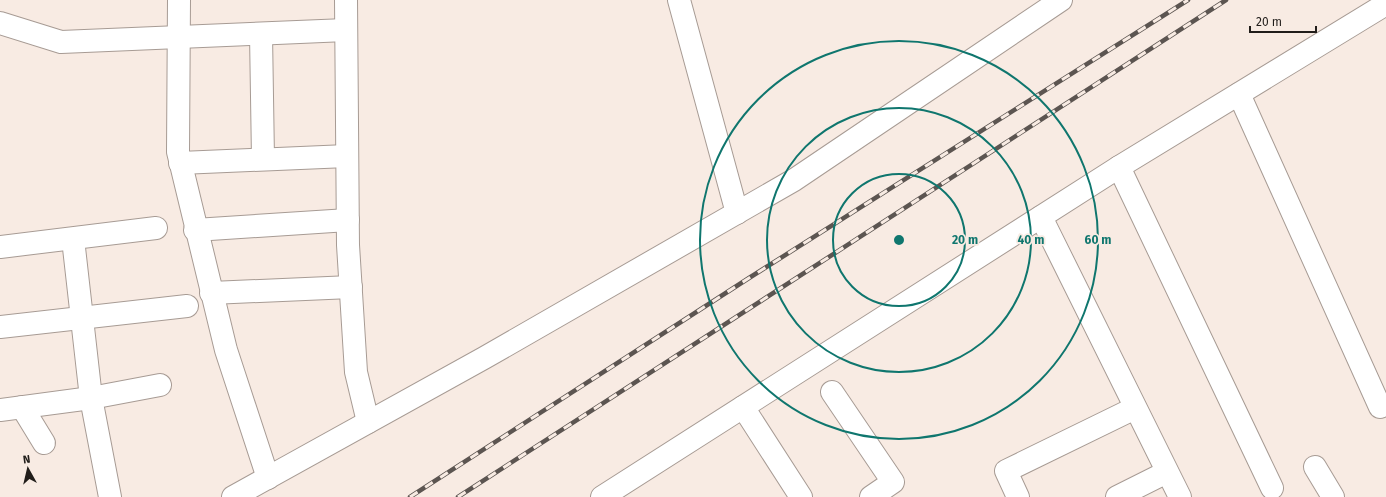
<svg xmlns="http://www.w3.org/2000/svg" width="1386" height="497" viewBox="0 0 1386 497" font-family="'Fira Sans',sans-serif">
<rect width="100%" height="100%" fill="#f8ebe3"/>
<g fill="none" stroke-linecap="round" stroke-linejoin="round">
<defs>
<g id="minor">
<path d="M179 0 178 152 226 350 268 478"/>
<path d="M346 0 348 245 356 372 368 422"/>
<path d="M679 0 737 213"/>
<path d="M0 23 61 42 346 30"/>
<path d="M261 34 263 159"/>
<path d="M1239 94 1380 407"/>
<path d="M180 163 347 156"/>
<path d="M1119 167 1272 488"/>
<path d="M1041 217 1180 497"/>
<path d="M195 230 348 220"/>
<path d="M73 239 91 398 110 497"/>
<path d="M0 247 156 228"/>
<path d="M211 293 351 287"/>
<path d="M0 327 187 306"/>
<path d="M832 392 893 482 871 497"/>
<path d="M22 407 44 443"/>
<path d="M743 407 801 497"/>
<path d="M0 410 91 398 160 385"/>
<path d="M1315 467 1333 497"/>
<path d="M233 497 484 358 794 180 1061 0"/>
<path d="M602 497 1119 167 1386 4"/>
<path d="M1018 497 1006 471 1135 408"/>
<path d="M1117 497 1167 472"/>
</g>
</defs>
<use href="#minor" stroke="#a79b94" stroke-width="24"/>
<use href="#minor" stroke="#fff" stroke-width="22"/>
<defs>
<g id="rail">
<path d="M410 497 749 278 1188 0"/>
<path d="M458 497 1226 0"/>
</g>
</defs>
<use href="#rail" stroke="#5c5551" stroke-width="4.5"/>
<use href="#rail" stroke="#f8ebe3" stroke-width="3" stroke-dasharray="9" stroke-linecap="butt"/>
</g>
<g fill="none" stroke="#0f766e" stroke-width="2">
<circle cx="899" cy="240" r="66"/>
<circle cx="899" cy="240" r="132"/>
<circle cx="899" cy="240" r="199"/>
</g>
<circle cx="899" cy="240" r="6" fill="#0f766e" stroke="#f8ebe3" stroke-width="2"/>
<g font-size="12" text-anchor="middle" font-weight="bold" fill="#0f766e" stroke="#f8ebe3" stroke-width="3.5" stroke-linejoin="round" paint-order="stroke">
<text x="965" y="244">20 m</text>
<text x="1031" y="244">40 m</text>
<text x="1098" y="244">60 m</text>
</g>
<g transform="translate(28 469) rotate(352)" stroke="#f8ebe3" stroke-width="3" paint-order="stroke">
<path d="M0-3L7 15L0 10L-7 15Z" fill="#211d1a"/>
<text y="-6" font-size="11" font-weight="bold" text-anchor="middle" fill="#211d1a">N</text>
</g>
<path d="M1250 26v6h66v-6" fill="none" stroke="#211d1a" stroke-width="2"/>
<text x="1256" y="26" font-size="12" fill="#211d1a" stroke="#f8ebe3" stroke-width="3" paint-order="stroke">20 m</text>
</svg>
